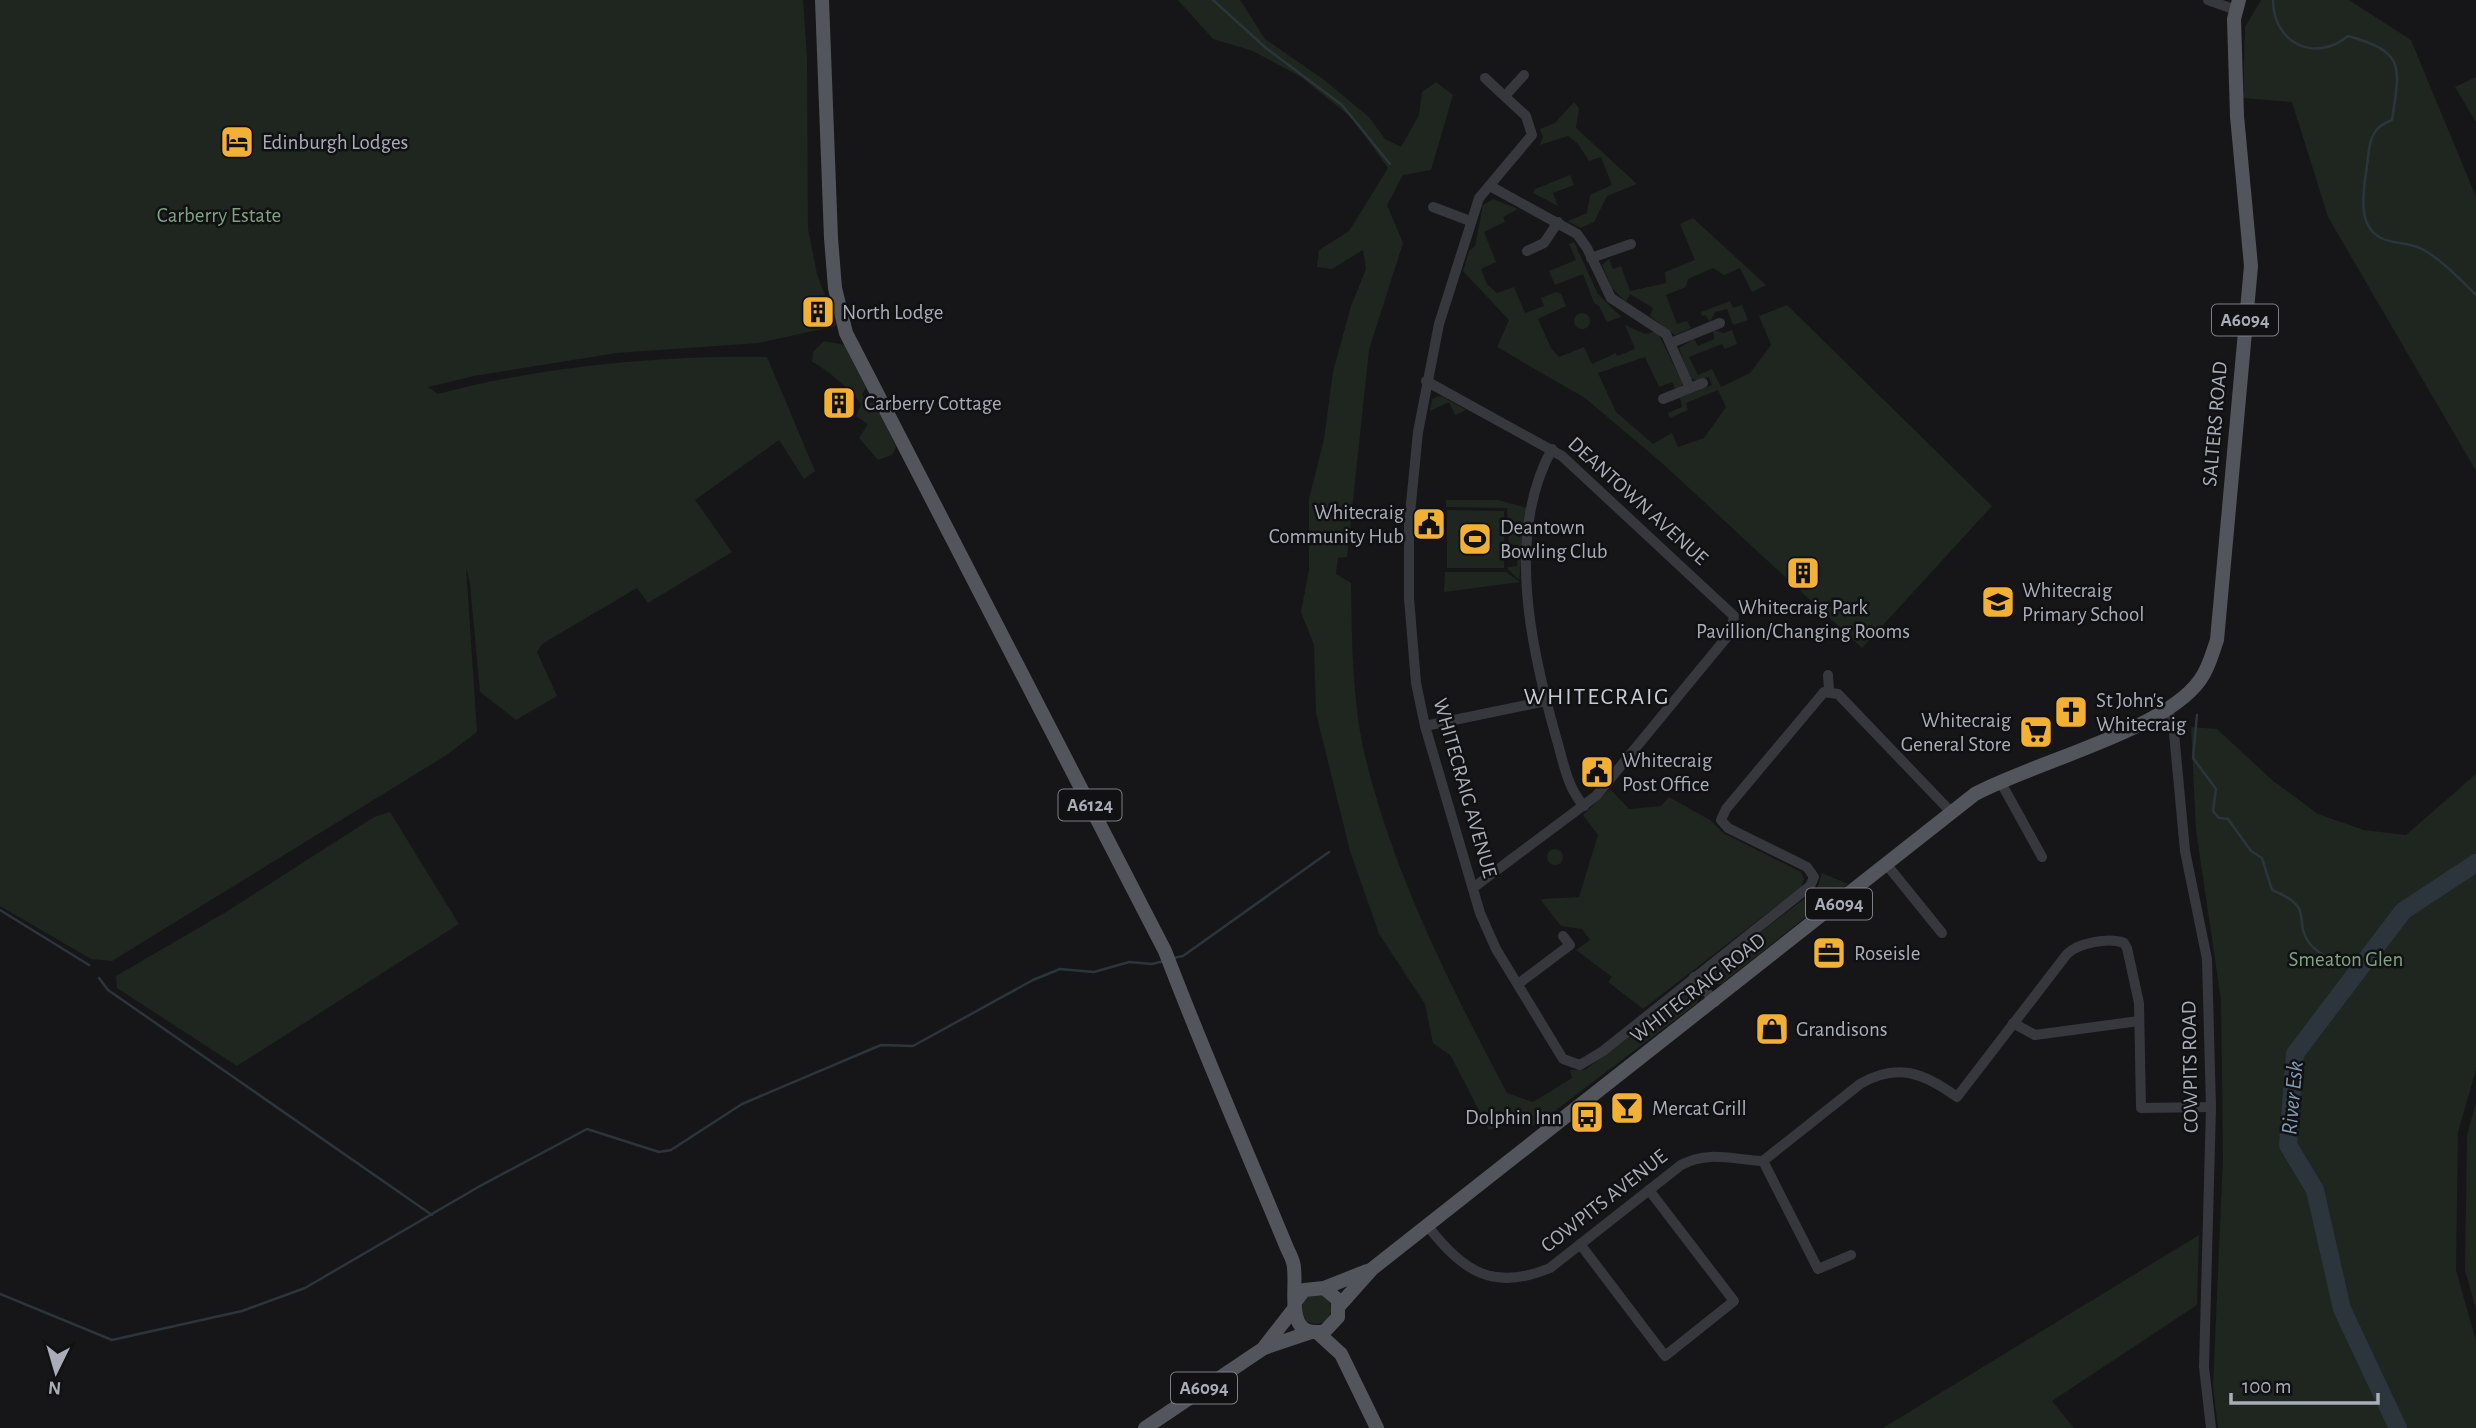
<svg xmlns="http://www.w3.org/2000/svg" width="2476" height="1428" viewBox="0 0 2476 1428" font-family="'Alegreya Sans',sans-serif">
<rect width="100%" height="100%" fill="#161618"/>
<g fill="#1e261f">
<path d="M0 0H803L807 58 808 229 817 274 836 326 759 343 616 353 474 376 428 387 438 394C538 367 663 355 767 357L815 471 804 479 779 440 695 500 732 552 648 603 637 588 542 644 537 652 557 696 516 720 480 692 470 584 466 567 477 732 445 756 112 961 91 959 0 906Z"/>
<path d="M1178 0H1240L1265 39 1323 79 1369 117 1385 139 1401 147 1419 115 1422 92 1436 82 1453 95 1431 170 1403 175 1387 205 1403 243 1369 350 1347 557 1338 558 1336 574 1351 583C1352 643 1352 706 1367 764 1397 881 1451 987 1507 1093L1533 1102 1572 1078 1570 1070H1585L1687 991 1698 998 1697 1003 1535 1126 1512 1121 1489 1130 1451 1056 1433 1043 1425 1004 1379 934 1350 851 1316 713 1314 645 1301 612 1309 570V499L1324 439 1333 372 1351 306 1366 269 1363 250 1332 269 1317 267 1319 250 1349 231 1388 168 1352 118 1301 77 1253 51 1213 39Z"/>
<path d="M2261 0H2349L2411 40 2476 197V471L2328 217 2292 102 2243 98 2245 27Z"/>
<path d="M2476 77V122L2455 87Z"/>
<path d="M1574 102 1579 108 1576 128 1637 184 1607 196 1594 222 1581 228 1568 221 1587 213 1590 195 1612 185 1601 157 1589 161 1578 144 1568 136 1540 145 1543 137 1540 129 1555 123Z"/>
<path d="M1570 175 1574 185 1553 193 1558 206 1533 193 1535 189Z"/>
<path d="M1493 199 1518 209 1503 217 1505 222 1484 232 1496 262 1481 269 1487 284 1497 293 1514 287 1525 313 1544 306 1541 298 1556 292 1561 294 1566 306 1538 319 1551 348 1559 357 1584 347 1592 364 1616 353 1617 356 1635 349 1625 325 1645 334 1657 331 1683 384 1676 391 1672 382 1659 387 1645 357 1598 373 1616 412 1653 444 1672 433 1678 447 1704 438 1726 407 1718 390 1686 403 1688 410 1670 418 1668 413 1682 407 1680 398 1712 385 1709 377 1698 381 1690 378 1679 348 1694 339 1698 346 1714 339 1713 330 1724 333 1732 330 1737 344 1725 349 1722 344 1689 357 1698 375 1712 369 1721 387 1750 373 1771 345 1759 316 1787 305 1992 506 1862 648 1662 463 1585 398 1497 347 1509 320 1463 271 1469 251 1475 246 1483 205Z"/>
<path d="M1693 218 1766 285 1752 292 1740 268 1724 275 1713 268 1688 279 1686 287 1666 295 1677 324 1687 321 1691 328 1675 335 1650 316 1653 308 1630 294 1626 302 1612 288 1602 265 1609 259 1613 269 1621 266 1630 291 1666 283 1665 272 1695 260 1680 224Z"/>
<path d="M1574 242 1598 294 1621 317 1607 322 1599 306 1594 303 1583 274 1555 285 1549 271 1576 260 1569 244Z"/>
<path d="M1730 301 1733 308 1742 305 1748 320 1733 325 1727 309 1715 312 1710 322 1705 315 1702 316 1701 312Z"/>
<circle cx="1582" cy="321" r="8"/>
<path d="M824 341 845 345 866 388 862 394 866 402 876 404 896 447 892 455 878 460 859 438 868 424 856 416 861 404C852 391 826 368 812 362L813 352Z"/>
<path d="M1439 396 1443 397 1466 410 1455 415 1449 402 1430 411 1432 399Z"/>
<path d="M1446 500H1498L1527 508 1519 580 1508 569V567L1517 566 1518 545 1509 544 1507 508 1446 507Z"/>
<path d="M1447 510 1504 511V568H1447Z"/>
<path d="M1445 572H1506L1520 582 1444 592Z"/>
<path d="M2191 727 2217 729 2272 780 2318 814 2364 830 2406 835 2476 774V1070L2458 1132 2456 1270 2476 1341V1428H2218L2213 1387 2223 1158 2221 1000 2196 830Z"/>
<path d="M1610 789 1629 809 1661 806 1669 797 1710 820 1723 833 1801 872 1804 879 1801 887 1643 1009 1608 982 1612 977 1576 950 1590 940 1582 929 1561 926 1540 899 1579 897 1598 835 1583 815Z"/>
<path d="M390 812 459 924 237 1066 117 988 116 976 226 912 374 817Z"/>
<circle cx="1555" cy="857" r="8"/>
<path d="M1822 873 1848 884 1721 984 1713 983 1710 971 1817 889Z"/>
<path d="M2476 1103V1310L2465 1270 2467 1135Z"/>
<path d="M2199 1235 2197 1305 2052 1401 2074 1428H1883Z"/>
<circle cx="1316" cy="1309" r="15"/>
</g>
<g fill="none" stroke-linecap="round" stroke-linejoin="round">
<g stroke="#2c353c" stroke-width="2.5">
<path d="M1213 0 1266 48 1342 105 1390 164"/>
<path d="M2273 0C2273 42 2314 64 2348 36 2406 52 2400 67 2392 120 2373 127 2370 138 2368 157 2366 181 2353 224 2381 238 2392 244 2409 242 2422 249 2442 260 2460 279 2476 295"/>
<path d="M2197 715 2193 758 2216 789 2213 811 2219 818 2228 819 2251 851 2262 858 2272 890C2318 909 2291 919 2310 944 2322 958 2342 963 2358 970"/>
<path d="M0 910 89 965"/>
<path d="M1174 958 1183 956 1329 852"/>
<path d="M99 978 108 990 432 1215"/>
<path d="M0 1294 112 1340 242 1311 305 1288 480 1186 587 1129 659 1152 671 1150 742 1104 881 1045 913 1046 1033 980 1060 969 1094 972 1129 962 1152 964 1164 961"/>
</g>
<path stroke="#2c353c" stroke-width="18" d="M2398 1428 2342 1309 2315 1190 2288 1145 2295 1054 2403 911 2476 863"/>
<g stroke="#37383d" stroke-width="10">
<path d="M2208 0 2236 10"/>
<path d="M1485 78 1526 116 1532 135 1479 198 1439 324 1418 432 1409 524V598L1416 683 1425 726 1480 913 1496 949 1563 1059 1580 1065 1603 1051 1810 886 1814 877 1807 867 1728 828 1721 820 1726 809 1824 692 1838 694 1952 813"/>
<path d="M1505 96 1524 75"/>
<path d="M1490 186 1577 234 1587 248 1611 298 1666 334 1690 388"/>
<path d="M1433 207 1470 221"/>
<path d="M1527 251 1544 243 1558 222"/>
<path d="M1591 258 1631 244"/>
<path d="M1671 343 1720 323"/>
<path d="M1426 381 1562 456 1734 616 1731 632 1596 796 1473 888"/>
<path d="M1663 399 1703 383"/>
<path d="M1552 449C1505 534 1531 649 1556 737 1563 760 1567 788 1584 806"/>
<path d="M1828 675 1829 690"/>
<path d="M2168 709 2174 733 2185 851 2207 959 2211 1107 2204 1367 2211 1428"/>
<path d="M1425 726 1546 701"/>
<path d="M2000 781 2042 857"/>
<path d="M1887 865 1942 933"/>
<path d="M1694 977 1715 1002"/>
<path d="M1518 984 1570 945 1563 936"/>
<path d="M2013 1023 2035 1035 2139 1021"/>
<path d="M1763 1161 1818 1269 1851 1255"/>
<path d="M1427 1225C1462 1271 1493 1292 1550 1268L1681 1165C1709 1150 1734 1160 1763 1161L1860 1084C1897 1062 1924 1073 1957 1097L2067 954C2078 943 2109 937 2124 943L2127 948 2139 1003 2141 1108 2211 1107"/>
<path d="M1580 1244 1665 1356 1734 1301 1649 1190"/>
</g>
<g stroke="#53555c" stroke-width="14">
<path d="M822 0 831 238 835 288 846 333 1165 951C1203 1051 1246 1149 1287 1248 1290 1255 1294 1261 1294 1268 1297 1292 1284 1340 1325 1331L1338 1317V1300L1324 1288"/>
<path d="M1295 1302 1304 1290 1324 1288 1367 1271"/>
<path d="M1339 1306 1372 1269 1975 794C2034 762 2164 731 2200 680 2209 668 2212 654 2217 640L2251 266 2237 116 2234 19 2239 0"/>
<path d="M1318 1333 1341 1354 1377 1428"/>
<path d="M1265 1346 1293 1310"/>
<path d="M1145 1428 1264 1348 1311 1332"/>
</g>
</g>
<defs>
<symbol id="hotel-square" viewBox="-11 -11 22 22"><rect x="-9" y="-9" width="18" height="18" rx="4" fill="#f2b134" stroke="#111113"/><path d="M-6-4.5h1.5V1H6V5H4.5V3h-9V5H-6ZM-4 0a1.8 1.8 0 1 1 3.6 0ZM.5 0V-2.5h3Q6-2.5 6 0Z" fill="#111"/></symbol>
<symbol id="building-square" viewBox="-11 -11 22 22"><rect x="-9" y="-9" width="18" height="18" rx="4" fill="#f2b134" stroke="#111113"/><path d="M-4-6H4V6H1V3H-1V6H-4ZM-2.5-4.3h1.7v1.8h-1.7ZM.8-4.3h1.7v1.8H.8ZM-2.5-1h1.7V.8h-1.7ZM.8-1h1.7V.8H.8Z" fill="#111"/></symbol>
<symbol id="civic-square" viewBox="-11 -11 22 22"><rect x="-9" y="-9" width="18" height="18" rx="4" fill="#f2b134" stroke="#111113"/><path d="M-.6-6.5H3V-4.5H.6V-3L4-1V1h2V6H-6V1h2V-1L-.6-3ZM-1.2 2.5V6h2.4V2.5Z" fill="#111"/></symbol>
<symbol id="stadium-square" viewBox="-11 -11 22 22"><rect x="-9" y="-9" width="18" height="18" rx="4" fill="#f2b134" stroke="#111113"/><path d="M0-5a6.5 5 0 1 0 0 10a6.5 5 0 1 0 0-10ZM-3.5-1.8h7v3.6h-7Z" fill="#111"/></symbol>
<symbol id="school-square" viewBox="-11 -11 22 22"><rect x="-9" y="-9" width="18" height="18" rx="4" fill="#f2b134" stroke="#111113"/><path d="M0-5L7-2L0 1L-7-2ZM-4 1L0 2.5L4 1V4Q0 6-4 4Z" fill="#111"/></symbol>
<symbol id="church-square" viewBox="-11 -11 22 22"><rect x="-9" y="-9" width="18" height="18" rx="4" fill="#f2b134" stroke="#111113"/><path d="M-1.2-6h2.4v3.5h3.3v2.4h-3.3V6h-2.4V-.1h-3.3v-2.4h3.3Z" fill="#111"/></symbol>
<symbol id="supermarket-square" viewBox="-11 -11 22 22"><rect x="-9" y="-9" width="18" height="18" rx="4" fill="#f2b134" stroke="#111113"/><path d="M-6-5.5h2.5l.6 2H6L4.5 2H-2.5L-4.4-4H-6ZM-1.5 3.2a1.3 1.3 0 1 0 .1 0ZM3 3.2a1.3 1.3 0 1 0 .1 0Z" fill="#111"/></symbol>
<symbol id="office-square" viewBox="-11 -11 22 22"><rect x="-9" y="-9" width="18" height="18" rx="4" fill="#f2b134" stroke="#111113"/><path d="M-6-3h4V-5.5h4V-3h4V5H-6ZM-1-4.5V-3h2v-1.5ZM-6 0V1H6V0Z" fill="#111"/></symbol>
<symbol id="shop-square" viewBox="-11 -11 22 22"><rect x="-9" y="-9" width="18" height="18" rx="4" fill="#f2b134" stroke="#111113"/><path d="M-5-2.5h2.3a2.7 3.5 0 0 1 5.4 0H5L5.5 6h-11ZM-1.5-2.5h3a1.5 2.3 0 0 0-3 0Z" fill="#111"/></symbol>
<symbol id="bar-square" viewBox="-11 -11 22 22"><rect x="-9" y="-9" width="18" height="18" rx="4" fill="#f2b134" stroke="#111113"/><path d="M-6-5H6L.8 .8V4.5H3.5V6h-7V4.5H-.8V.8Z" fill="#111"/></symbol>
<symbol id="bus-square" viewBox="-11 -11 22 22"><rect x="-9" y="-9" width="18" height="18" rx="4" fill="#f2b134" stroke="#111113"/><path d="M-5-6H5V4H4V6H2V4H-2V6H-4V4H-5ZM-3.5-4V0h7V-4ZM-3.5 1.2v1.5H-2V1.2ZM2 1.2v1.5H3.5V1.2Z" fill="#111"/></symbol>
</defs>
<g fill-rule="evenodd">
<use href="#hotel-square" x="218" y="123" width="38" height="38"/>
<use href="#building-square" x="799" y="293" width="38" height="38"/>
<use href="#building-square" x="820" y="384" width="38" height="38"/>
<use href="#civic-square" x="1410" y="505" width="38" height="38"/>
<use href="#stadium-square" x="1456" y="520" width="38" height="38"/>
<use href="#building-square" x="1784" y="554" width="38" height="38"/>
<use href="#school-square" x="1979" y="583" width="38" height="38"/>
<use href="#church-square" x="2052" y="693" width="38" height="38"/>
<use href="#supermarket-square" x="2017" y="713" width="38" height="38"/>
<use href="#civic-square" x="1578" y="753" width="38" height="38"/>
<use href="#office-square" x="1810" y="934" width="38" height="38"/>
<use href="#shop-square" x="1753" y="1010" width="38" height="38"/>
<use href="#bar-square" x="1608" y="1089" width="38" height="38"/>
<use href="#bus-square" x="1568" y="1098" width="38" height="38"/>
</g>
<g text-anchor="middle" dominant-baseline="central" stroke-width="5" stroke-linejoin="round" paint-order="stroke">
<g fill="#111113" stroke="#7b7e86" stroke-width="2">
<rect x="2212" y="304.5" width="66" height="31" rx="5"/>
<rect x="1058.5" y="789.5" width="63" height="31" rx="5"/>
<rect x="1806" y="888.5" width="66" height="31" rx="5"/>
<rect x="1171" y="1372.5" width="66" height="31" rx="5"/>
</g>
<g font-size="19" font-weight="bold" fill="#a8adb8">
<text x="2245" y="320">A6094</text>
<text x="1090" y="805">A6124</text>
<text x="1839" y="904">A6094</text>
<text x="1204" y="1388">A6094</text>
</g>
<g font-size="21" fill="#a8adb8" stroke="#111113" text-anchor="start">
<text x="262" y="142">Edinburgh Lodges</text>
<text x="842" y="312">North Lodge</text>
<text x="864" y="403">Carberry Cottage</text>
<text x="1404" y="512" text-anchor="end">Whitecraig<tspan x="1404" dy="24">Community Hub</tspan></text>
<text x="1500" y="527">Deantown<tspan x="1500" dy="24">Bowling Club</tspan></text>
<text x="2022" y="590">Whitecraig<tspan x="2022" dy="24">Primary School</tspan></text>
<text x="1803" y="607" text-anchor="middle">Whitecraig Park<tspan x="1803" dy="24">Pavillion/Changing Rooms</tspan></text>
<text x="2096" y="700">St John's<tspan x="2096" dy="24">Whitecraig</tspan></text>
<text x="2011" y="720" text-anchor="end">Whitecraig<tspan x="2011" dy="24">General Store</tspan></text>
<text x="1622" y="760">Whitecraig<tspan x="1622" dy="24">Post Office</tspan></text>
<text x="1854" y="953">Roseisle</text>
<text x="1796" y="1029">Grandisons</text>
<text x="1652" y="1108">Mercat Grill</text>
<text x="1562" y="1117" text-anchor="end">Dolphin Inn</text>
</g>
<g font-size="21" fill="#7fa381" stroke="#111113">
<text x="219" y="215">Carberry Estate</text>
<text x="2346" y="959">Smeaton Glen</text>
</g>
<g font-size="21" fill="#a8adb8" stroke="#111113">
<text transform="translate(2215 424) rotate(-85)">SALTERS ROAD</text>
<text transform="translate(1638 501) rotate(42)">DEANTOWN AVENUE</text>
<text transform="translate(1465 788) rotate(74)">WHITECRAIG AVENUE</text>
<text transform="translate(1698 988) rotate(-38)">WHITECRAIG ROAD</text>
<text transform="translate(2190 1067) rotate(-91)">COWPITS ROAD</text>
<text transform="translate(1604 1201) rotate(-38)">COWPITS AVENUE</text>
</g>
<g font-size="23" font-style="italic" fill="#7f9bb3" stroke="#111113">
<text transform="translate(2293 1098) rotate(-85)">River Esk</text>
</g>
<g font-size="24" letter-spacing="2" fill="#c9ccd4" stroke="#111113">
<text x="1597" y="697">WHITECRAIG</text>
</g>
</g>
<g transform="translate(56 1372) rotate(185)" stroke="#111113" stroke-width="5" paint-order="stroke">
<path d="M0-5L12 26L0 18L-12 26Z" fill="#a8adb8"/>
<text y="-10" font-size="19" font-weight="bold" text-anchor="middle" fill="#a8adb8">N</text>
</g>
<path d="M2231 1393v10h147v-10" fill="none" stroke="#a8adb8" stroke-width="3.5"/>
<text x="2242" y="1393" font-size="21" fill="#a8adb8" stroke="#111113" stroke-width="5" paint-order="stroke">100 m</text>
</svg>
